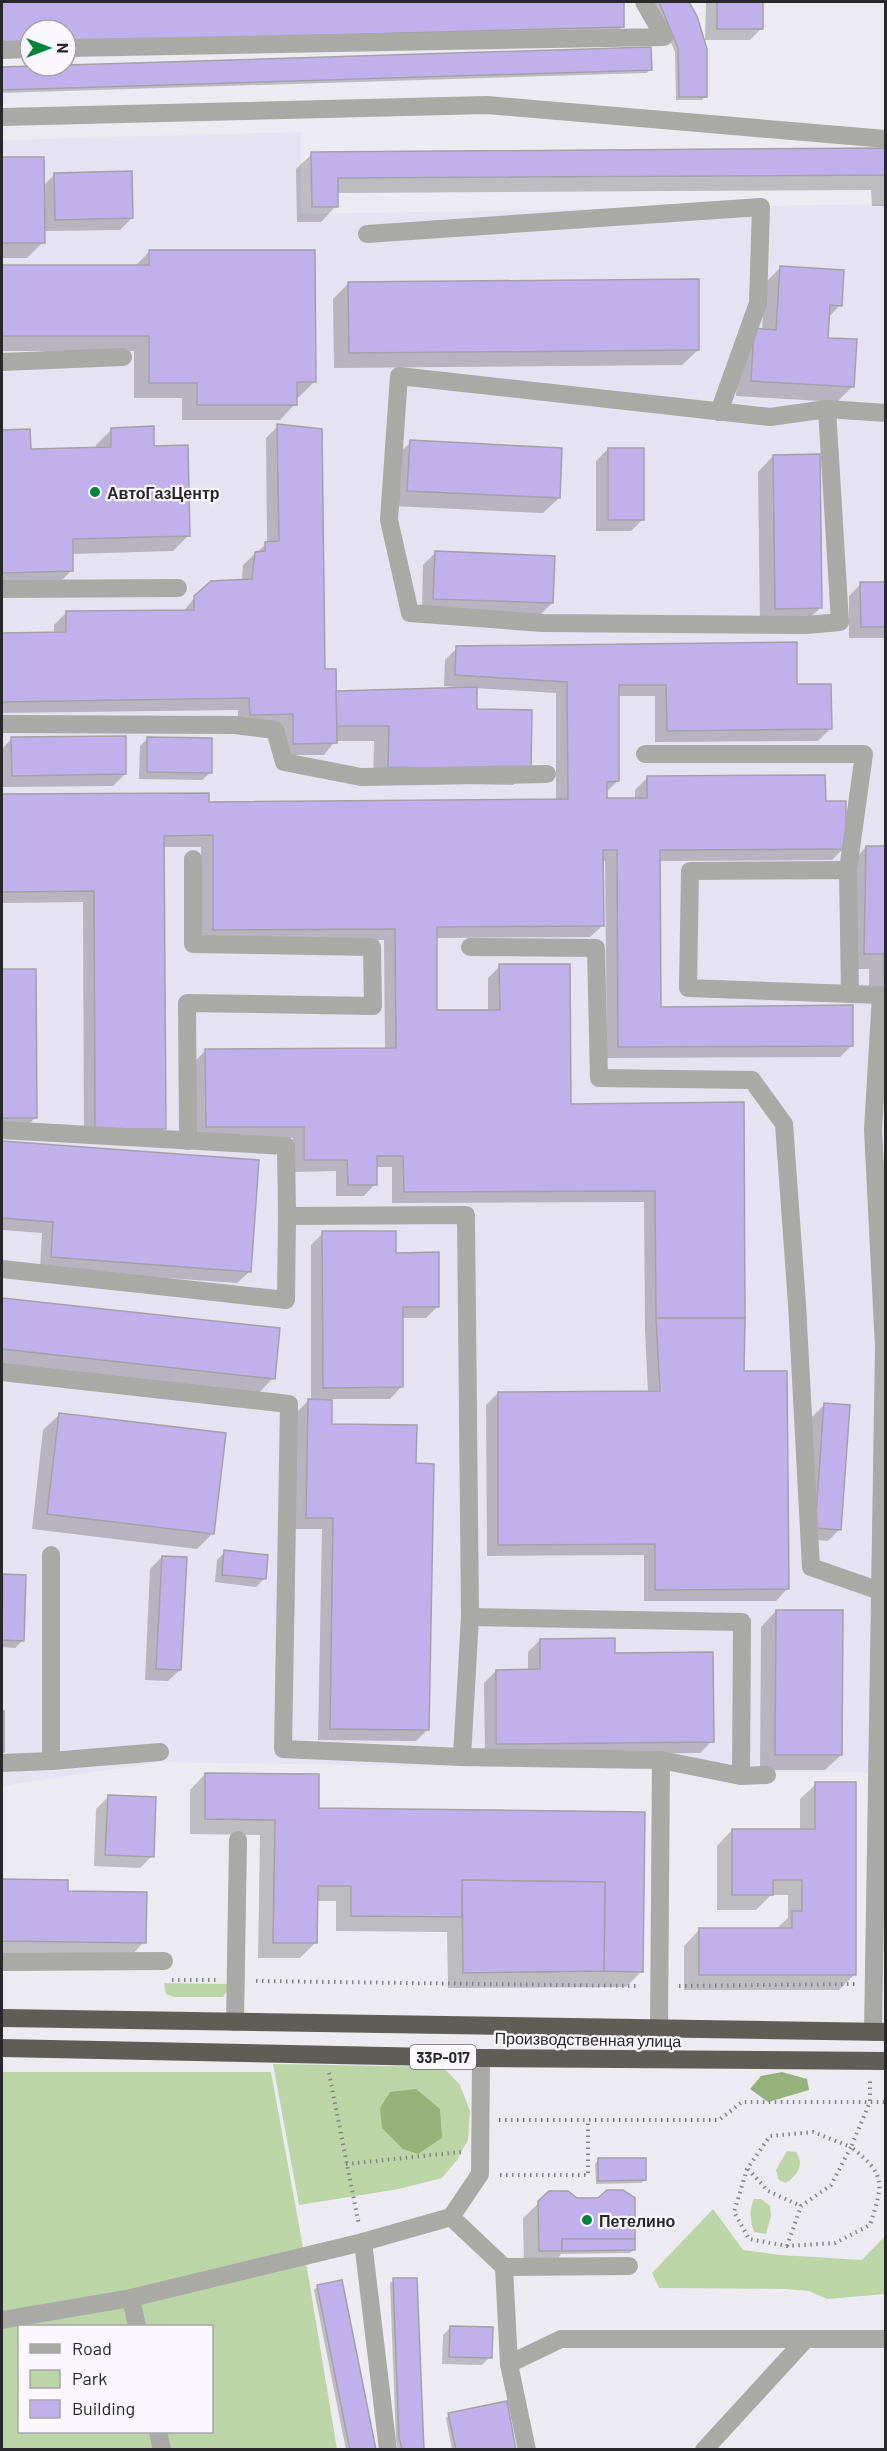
<svg xmlns="http://www.w3.org/2000/svg" width="887" height="2451" viewBox="0 0 887 2451" font-family="Barlow,sans-serif">
<rect width="100%" height="100%" fill="#ecebf2"/>
<path fill="#e5e2f1" d="M301 132V214L885 204V1773L159 1762 2 1786V140Z"/>
<g fill="#bcd5a7" fill-rule="evenodd">
<path d="M164 1983 232 1984 223 1997H174L166 1994Z"/>
<path d="M273 2064 443 2067 460 2085 470 2111 468 2140 457 2160 442 2178 399 2189 299 2205Z"/>
<path d="M2 2072H271L309 2280 337 2449 2 2450ZM20 2326H212V2432H20Z"/>
<path d="M787 2151 796 2152C805 2165 797 2175 786 2183L779 2180 776 2170Z"/>
<path d="M754 2199H761L770 2206 771 2216 766 2234 754 2232C750 2220 749 2211 754 2199Z"/>
<path d="M713 2209 743 2250 780 2255 862 2260 885 2236V2294L827 2299 809 2291 785 2289 659 2288 652 2273Z"/>
</g>
<g fill="#95b27a">
<path d="M782 2072 807 2079 809 2090 768 2102 750 2089 761 2076Z"/>
<path d="M416 2089 440 2109 442 2138 418 2154 403 2149 382 2128 380 2108 390 2092Z"/>
</g>
<g fill="#0003">
<path d="M2 2H622L623 26 619 30 66 45V30H30L2 47Z"/>
<path d="M654 2H687L695 16 706 96 702 100H676L675 52Z"/>
<path d="M706 2H762V28L750 40H705Z"/>
<path d="M650 49V69L647 73 2 93V69Z"/>
<path d="M886 149V206H872L871 190 336 193V206L321 222H297L296 169 312 154Z"/>
<path d="M2 158H43V186L55 174 132 218 120 230 43 231V242L27 258H2Z"/>
<path d="M150 251 314 382 299 397H295V404L280 420H182V398H134V351H2V267H134Z"/>
<path d="M780 268 840 305 828 318 826 339 853 386 837 402 736 396 739 346 762 330 765 283Z"/>
<path d="M349 283 698 350 682 365 334 368 333 299Z"/>
<path d="M278 426 324 670 335 692 454 689V687L444 686 445 660 457 648 795 686 830 729 818 741 655 742V696H618V781L605 793 606 800 635 799V790L647 778 824 803 844 848 832 860 658 861 659 1008 852 1045 840 1057 607 1058 605 861H602V926L590 937 436 938V1012H488V978L500 966 569 1105 742 1104V1373L787 1589 776 1601H644V1555L487 1556 486 1405 498 1393 648 1392 645 1331 644 1202 392 1203V1167H375V1184L364 1196H336V1171L293 1172V1138L194 1139V1062L206 1050 385 1049 384 940 202 941 201 847H162L164 1128 152 1140H84L83 902 2 903V796L207 794 208 803 556 801V693L475 688 476 711 529 769 513 785 373 782 374 741H335L324 755H282V726H238V710L2 713V634L54 633V625L66 613 183 612 195 597 242 581 243 565 267 543 266 438Z"/>
<path d="M112 429 152 447 189 535 173 551 71 554 72 570 56 586 2 587V432L29 431 30 451 96 449V445Z"/>
<path d="M411 442 559 498 543 513 392 506 395 457Z"/>
<path d="M608 449 643 519 631 531H596V461Z"/>
<path d="M773 456 821 607 805 623 760 624 758 472Z"/>
<path d="M435 553 552 603 540 615 422 610 423 565Z"/>
<path d="M886 583V638H849V596L861 584Z"/>
<path d="M12 738 125 774 113 786 2 787V749Z"/>
<path d="M148 738 210 773 202 780 139 779 140 746Z"/>
<path d="M866 847H886V992L869 991V969H849L851 863Z"/>
<path d="M34 970 36 1117 20 1133H2V971Z"/>
<path d="M2 1142 257 1161 249 1272 237 1283 40 1269 42 1233 2 1230Z"/>
<path d="M323 1233 395 1254 438 1306 426 1318H401V1387L390 1399H331L330 1425 415 1465 428 1729 416 1741 318 1740 322 1529H294L296 1413 308 1401H311V1245Z"/>
<path d="M2 1299 279 1330 273 1378 258 1394 2 1366Z"/>
<path d="M824 1405 840 1529 828 1541 804 1539 812 1417Z"/>
<path d="M59 1415 213 1533 197 1549 32 1529 43 1430Z"/>
<path d="M225 1552 264 1579 256 1587 215 1582 217 1560Z"/>
<path d="M162 1557 180 1670 168 1681 145 1680 150 1569Z"/>
<path d="M3 1575 23 1640 15 1648 2 1647V1577Z"/>
<path d="M776 1611 841 1755 825 1770H760L761 1627Z"/>
<path d="M540 1640 614 1655 712 1741 700 1753 485 1755 484 1683 496 1671H528V1652Z"/>
<path d="M205 1774 317 1810 644 1813 642 1971 626 1987 448 1988 447 1932 336 1931V1901H316V1942L300 1958H258L260 1835 190 1834V1790Z"/>
<path d="M816 1784 855 1974 839 1990H684V1946L699 1930 777 1928 788 1918V1895H771L756 1910H717V1846L732 1830H800V1799Z"/>
<path d="M108 1797 152 1856 140 1868 94 1866 96 1809Z"/>
<path d="M2 1880 66 1881V1893L144 1942 129 1958 2 1956Z"/>
<path d="M599 2160 645 2180 641 2183 596 2184 595 2164Z"/>
<path d="M550 2192 577 2199 634 2250 630 2253 561 2254 557 2260 524 2266 523 2218Z"/>
<path d="M394 2280 423 2450H398L396 2441 390 2283Z"/>
<path d="M318 2286 375 2450H346L314 2290Z"/>
<path d="M451 2327 490 2357 482 2365 442 2364 443 2335Z"/>
<path d="M449 2415 515 2450H452L446 2418Z"/>
</g>
<g fill="#c0b1ec" stroke="#a2a1a8" stroke-width="1.5">
<path d="M2 2H624V27L66 42V30H30V43L2 44Z"/>
<path d="M659 2H689L697 16 707 49V97H679L678 48Z"/>
<rect x="717" y="2" width="46" height="27"/>
<path d="M651 47 652 70 2 90V67Z"/>
<path d="M886 148V175L338 178V207H312L311 152Z"/>
<path d="M2 157H44L45 243H2Z"/>
<path d="M132 171 133 218 55 220 54 173Z"/>
<path d="M149 250H315L316 382H297V405H197V383H149V336H2V265H149Z"/>
<path d="M780 266 844 270 842 306 830 305 828 338 857 339 854 387 751 381 754 328 776 330Z"/>
<path d="M699 279V350L349 353 348 282Z"/>
<path d="M277 424 322 429 325 669H336L337 743 293 744V714L250 715 249 698 2 702V633L66 632V611L194 610V596L211 581 252 579 255 552 265 551V542L279 541Z"/>
<path d="M154 426V446L188 445 190 536 73 539V571L2 573V430L30 429 31 449 111 447V428Z"/>
<path d="M410 440 562 448 560 498 407 491Z"/>
<rect x="608" y="448" width="36" height="72"/>
<path d="M820 454 822 608 775 609 773 455Z"/>
<path d="M435 551 555 556 553 603 433 599Z"/>
<path d="M860 582H886V627H861Z"/>
<path d="M797 642V684H831L832 729 667 731 666 685H619V781L607 782V798H647V776L825 775 826 801H846V849L660 850 661 1007 853 1005V1046L618 1047 617 850H603L604 926 437 927V1010H500L499 964H570L571 1104 744 1102 745 1318H656L655 1191 404 1192 403 1156H377V1185H348L347 1160H304V1127H206L205 1049 396 1048 395 929 213 930V835L164 836 166 1129H95L94 891 2 892V794L209 793V802L568 799 567 682 455 675 456 646Z"/>
<path d="M477 687V709L532 710 531 770 388 767 389 726H337L336 691Z"/>
<path d="M126 736V774L12 776 11 737Z"/>
<path d="M147 737 212 738V773L147 772Z"/>
<path d="M866 846H886V976H884V954H864Z"/>
<path d="M2 969H36L37 1118H2Z"/>
<path d="M2 1141 259 1160 251 1272 51 1257 53 1222 2 1218Z"/>
<path d="M322 1231H396V1253L439 1252V1307H403V1387L323 1388Z"/>
<path d="M2 1298 280 1328 275 1379 2 1349Z"/>
<path d="M656 1318H745L744 1371H787L789 1589 655 1590V1544L498 1545V1392L660 1391Z"/>
<path d="M308 1399 332 1400V1424L417 1425 416 1463 434 1464 429 1730 330 1729 333 1518H306Z"/>
<path d="M824 1403 850 1405 841 1530 815 1528Z"/>
<path d="M59 1413 226 1433 214 1534 47 1514Z"/>
<path d="M224 1550 268 1555 266 1579 222 1575Z"/>
<path d="M162 1556 187 1557 181 1670 156 1669Z"/>
<path d="M3 1574 26 1575 24 1641 2 1640Z"/>
<path d="M776 1610H843L842 1755H775Z"/>
<path d="M615 1638V1653L713 1652 714 1742 496 1744V1670L540 1669V1639Z"/>
<rect x="2" y="1711" width="2" height="41"/>
<path d="M205 1773 319 1774V1808L645 1812 643 1972 604 1971 605 1882 462 1880V1917L351 1916V1886H318L317 1943H273L275 1820 205 1819Z"/>
<path d="M815 1782H856V1975H699V1928H792V1911H802V1880H773V1895H732V1829H815Z"/>
<path d="M108 1795 156 1797 154 1857 105 1855Z"/>
<path d="M2 1879 68 1880V1891L147 1892 146 1943 2 1941Z"/>
<path d="M462 1880 605 1882 604 1971 463 1973Z"/>
<path d="M598 2158H646V2180L598 2181Z"/>
<path d="M607 2190H623L635 2198V2239H562V2251H539L538 2201 549 2191H568L577 2198H598Z"/>
<path d="M562 2239H635V2250L562 2251Z"/>
<path d="M393 2278H417L424 2450H402L399 2437Z"/>
<path d="M342 2280 376 2450H350L317 2285Z"/>
<path d="M450 2326 493 2327 492 2358 449 2357Z"/>
<path d="M507 2401 516 2450H456L448 2413Z"/>
</g>
<g fill="none" stroke-linecap="round" stroke-linejoin="round">
<g stroke="#858489" stroke-width="4" stroke-dasharray="1.5 4.5" stroke-linecap="butt">
<path d="M172 1980H216"/>
<path d="M256 1981 639 1986"/>
<path d="M679 1986 855 1984"/>
<path d="M329 2073 359 2225"/>
<path d="M499 2120H719L742 2102H886"/>
<path d="M346 2164 461 2152"/>
<path d="M748 2169 768 2191 801 2206"/>
<path d="M500 2175H588V2120"/>
<path d="M787 2246 801 2206 831 2185 851 2147 813 2132 770 2136 747 2169 734 2212 749 2239 787 2246 835 2243 870 2225C883 2184 887 2175 851 2147L870 2102V2080"/>
</g>
<g stroke="#a9a9a5" stroke-width="18">
<path d="M66 48 664 37 644 2"/>
<path d="M2 50 30 49"/>
<path d="M2 117 487 105 886 139"/>
<path d="M367 234 761 207 758 303 719 412"/>
<path d="M2 362 123 357"/>
<path d="M827 409 840 622 807 625 543 623 410 613 389 520 399 376 770 417 827 409 886 413"/>
<path d="M2 589 178 588"/>
<path d="M2 724 235 725 275 730 284 762 361 777 547 774"/>
<path d="M645 754H864L848 870"/>
<path d="M470 947 596 948 599 1078 752 1080 784 1124 797 1304 811 1567 880 1591H886"/>
<path d="M850 994 848 870 690 871 688 988 881 995 873 1130 884 1347 873 2032"/>
<path d="M2 1130 286 1146 287 1216 466 1215 470 1617 462 1757 283 1749 289 1404 2 1372"/>
<path d="M188 1141 187 1003 373 1006 372 947 193 944V859"/>
<path d="M2 1269 286 1300 287 1216"/>
<path d="M470 1617 742 1622 741 1776"/>
<path d="M462 1757 661 1760"/>
<path d="M51 1761 160 1752"/>
<path d="M2 1763 51 1761V1555"/>
<path d="M2 1962 164 1961"/>
<path d="M235 2022 238 1840"/>
<path d="M659 2029 661 1760 741 1776 767 1775"/>
<path d="M451 2217 504 2267 629 2266"/>
<path d="M504 2267 509 2364"/>
<path d="M131 2298 137 2326"/>
<path d="M2 2320 131 2298 363 2242"/>
<path d="M158 2432 162 2450"/>
<path d="M388 2450 363 2242 451 2217 480 2174 481 2058"/>
<path d="M527 2450 509 2364 561 2339H886"/>
<path d="M704 2450 806 2339"/>
</g>
<g stroke="#5f5d56" stroke-width="18">
<path d="M2 2018 886 2032"/>
<path d="M2 2048 481 2058 886 2061"/>
</g>
</g>
<g fill="#02833d" stroke="#faf8fe" stroke-width="2">
<circle cx="95" cy="492" r="6"/>
<circle cx="587" cy="2220" r="6"/>
</g>
<g text-anchor="middle" dominant-baseline="central" stroke-width="4.5" stroke-linejoin="round" paint-order="stroke">
<rect fill="#faf8fe" stroke="#67666a" stroke-width="1.5" x="410" y="2045" width="66" height="24" rx="4.5"/>
<g font-size="15" font-weight="bold" fill="#28282a">
<text x="443" y="2057">33Р-017</text>
</g>
<g font-size="16" font-weight="bold" fill="#28282a" stroke="#faf8fe" text-anchor="start">
<text x="107" y="492">АвтоГазЦентр</text>
<text x="599" y="2220">Петелино</text>
</g>
<g font-size="16" fill="#28282a" stroke="#faf8fe">
<text transform="translate(588 2039) rotate(1)">Производственная улица</text>
</g>
</g>
<rect width="887" height="2451" fill="none" stroke="#28282a" stroke-width="6"/>
<rect x="18" y="2325" width="195" height="108" fill="#faf8fe" stroke="#a6a5a9" stroke-width="1.5"/>
<rect x="30" y="2344" width="30" height="9" fill="#a9a9a5" stroke="#a6a5a9" stroke-width="1.5"/>
<text x="72" y="2355" font-size="18" fill="#28282a">Road</text>
<rect x="30" y="2370" width="30" height="18" fill="#bcd5a7" stroke="#a6a5a9" stroke-width="1.5"/>
<text x="72" y="2385" font-size="18" fill="#28282a">Park</text>
<rect x="30" y="2400" width="30" height="18" fill="#c0b1ec" stroke="#a6a5a9" stroke-width="1.5"/>
<text x="72" y="2415" font-size="18" fill="#28282a">Building</text>
<g transform="translate(48 48) rotate(90)"><circle r="28" fill="#faf8fe" stroke="#a6a5a9" stroke-width="1.5"/>
<path d="M0-4.5L10 22L0 15L-10 22Z" fill="#02833d"/>
<text y="-9" font-size="16" font-weight="bold" text-anchor="middle" fill="#28282a">N</text>
</g>
</svg>
